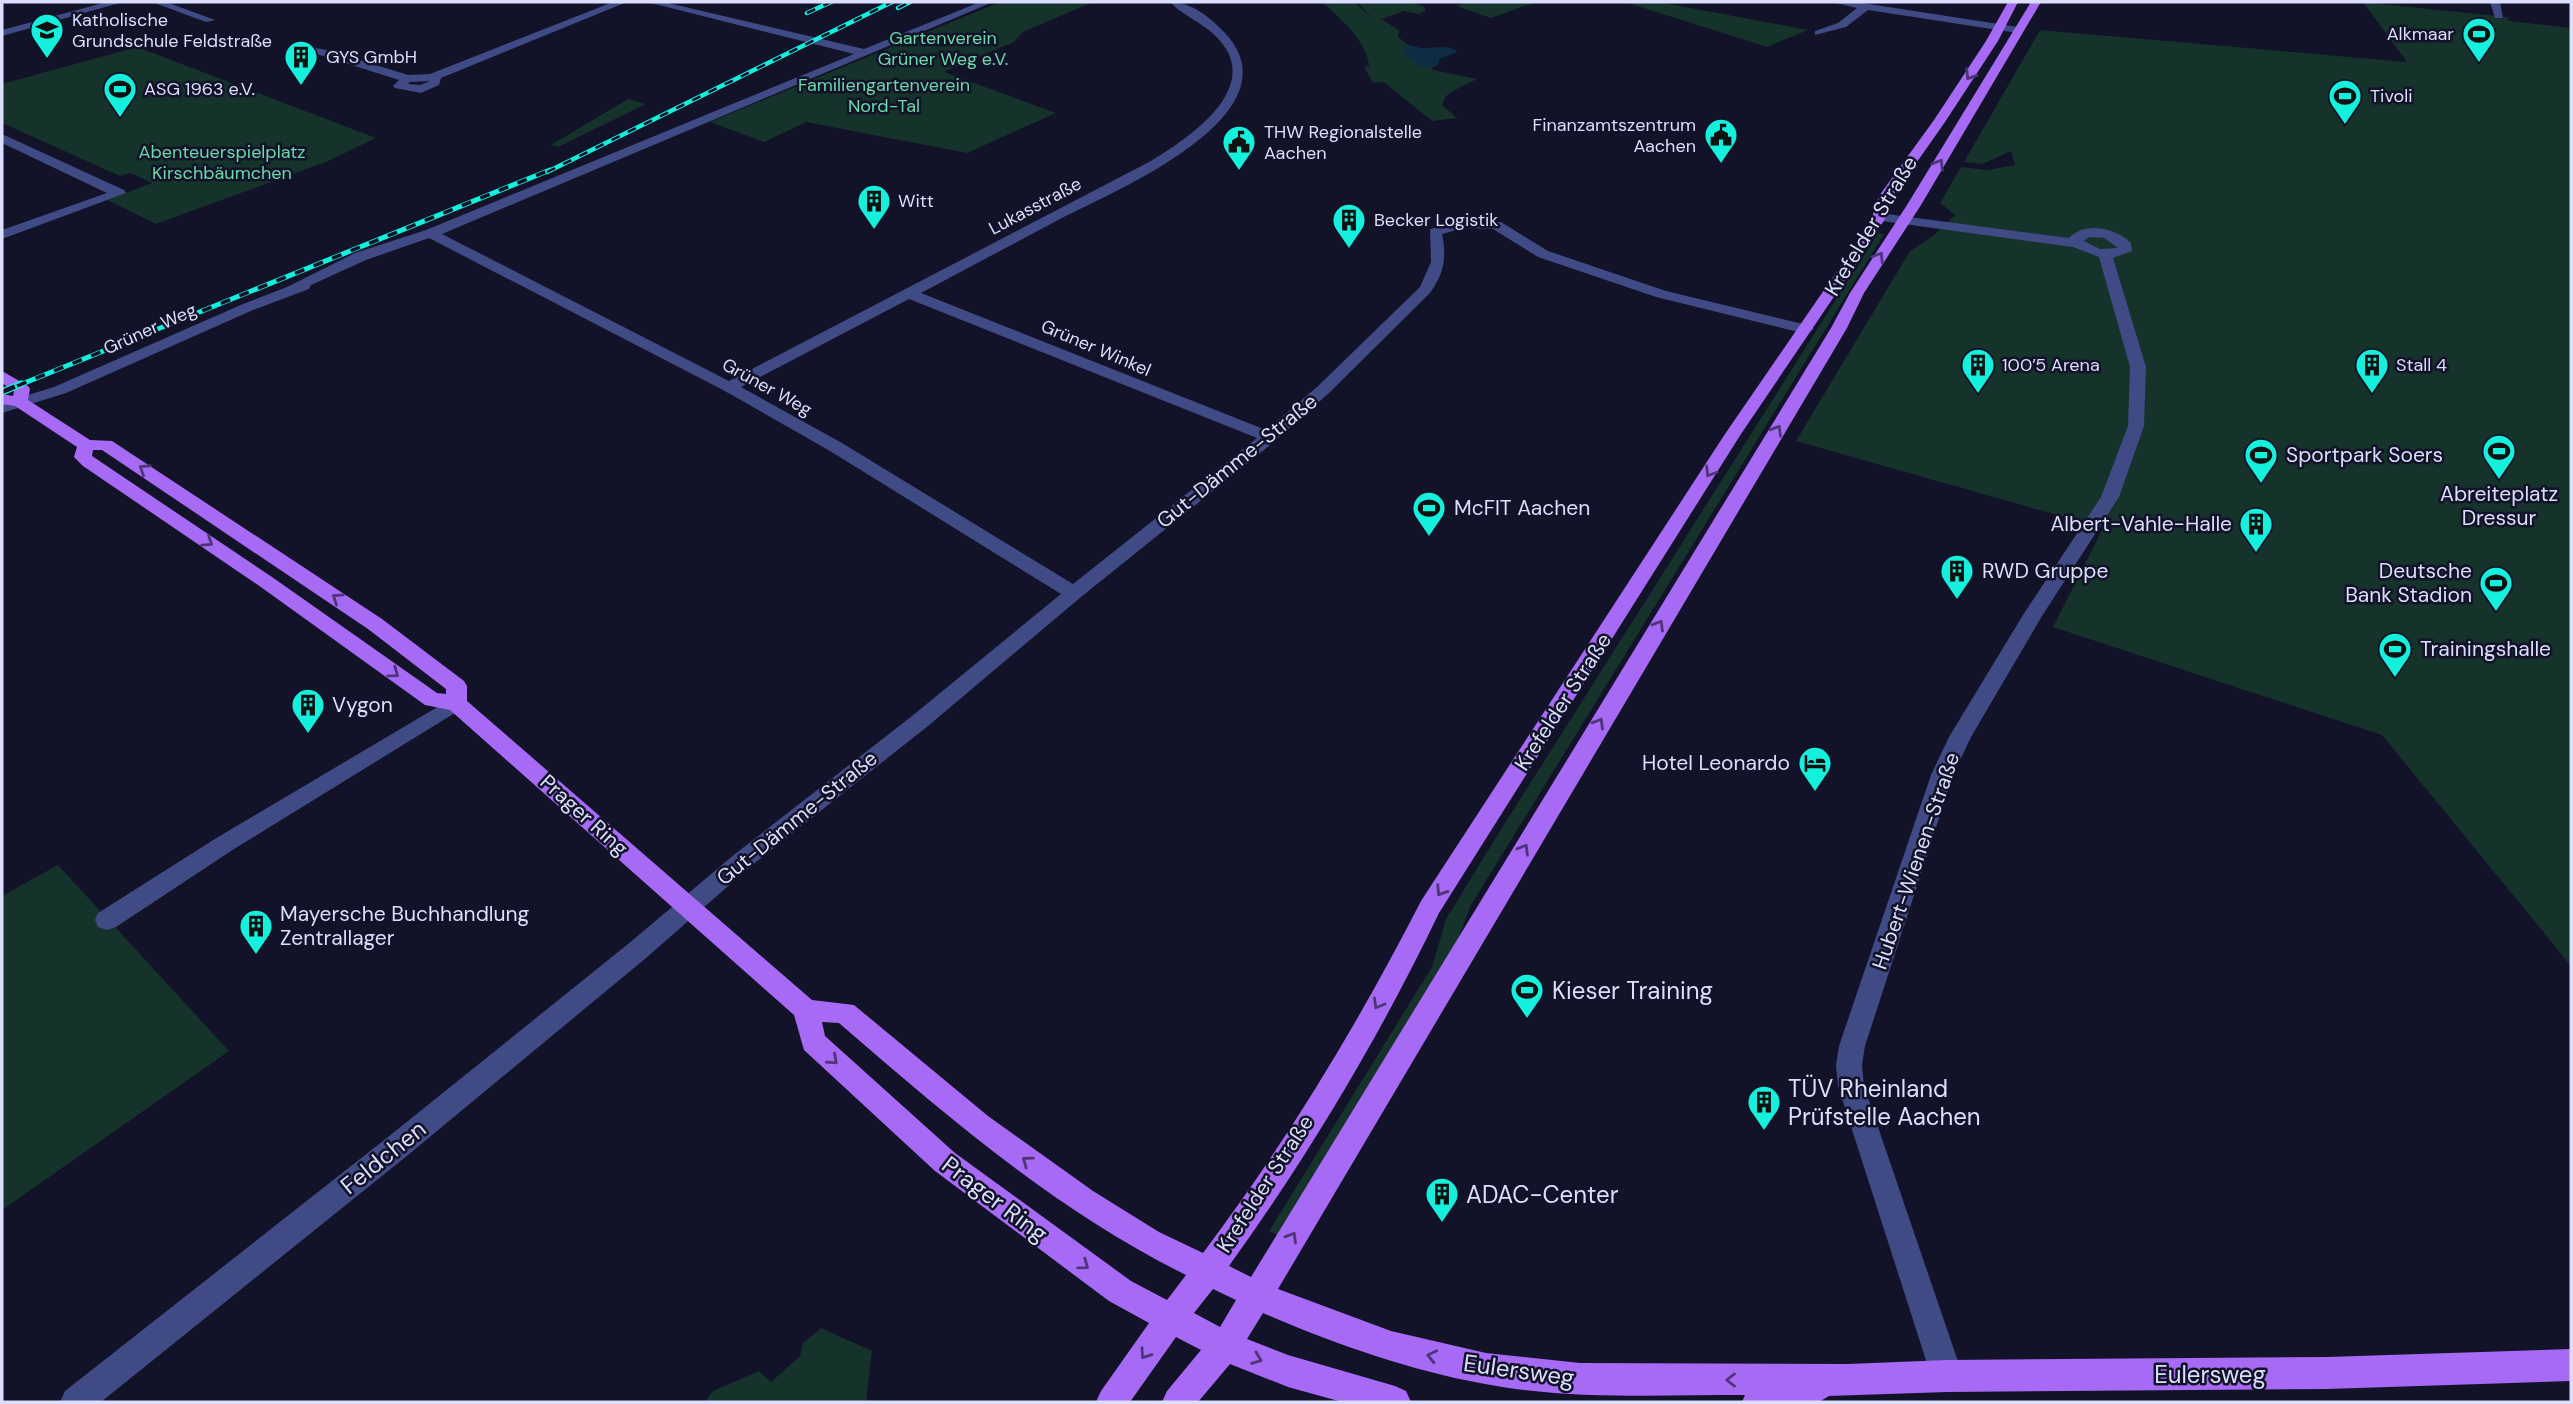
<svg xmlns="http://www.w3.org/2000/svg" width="2573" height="1404" viewBox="0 0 2573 1404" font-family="'DM Sans',sans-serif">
<rect width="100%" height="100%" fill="#121228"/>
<g fill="#15322b">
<path d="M1000 2H1093L1023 32 1014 42 944 72 1056 113 967 153 806 122 764 142 710 122Z"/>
<path d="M1322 2H1354L1373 19 1357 2H1410L1425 7V11L1419 13 1423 15 1404 11 1379 20H1383L1399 30 1398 37 1422 55 1433 70 1477 79 1455 90 1446 96 1442 105 1457 118 1432 121 1384 82 1373 83 1364 67 1369 66C1367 41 1340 18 1322 2Z"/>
<path d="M1466 2H1536L1491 18 1456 6Z"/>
<path d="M1625 2H1659L1808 30 1767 47Z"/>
<path d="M2363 2 2507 17 2509 21 2571 28V966L2382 735 2053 627 2103 528 1796 441 1910 251 1933 236 1955 215 1940 203 1961 167 1987 170 2015 165 2011 151 1983 164 1964 162 2040 30 2407 62Z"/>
<path d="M137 47 376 138 326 162 156 224 107 200 152 183 130 173 120 176 2 123V84Z"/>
<path d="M628 99 646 104 558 147 551 145Z"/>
<path d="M1878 233 1884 234 1471 905 1458 939 1279 1236 1269 1231 1432 967 1446 919 1495 839Z"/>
<path d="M58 865 229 1051 2 1210V896Z"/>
<path d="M821 1328 872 1351 866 1402H710L707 1399 713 1391 759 1371 771 1382 800 1356 803 1343Z"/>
</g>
<path fill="#0e2c44" d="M1409 45C1413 46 1417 47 1421 48 1434 49 1448 43 1458 52L1439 59V64C1426 74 1412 62 1403 51Z"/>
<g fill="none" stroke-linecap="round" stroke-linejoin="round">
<g fill="#404a84" fill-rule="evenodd">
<path d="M107 2H123L2 36V30Z"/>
<path d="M152 2H166L215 20 206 22Z"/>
<path d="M613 2H627L441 78 439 85 421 93 395 88 393 86 399 80 304 50 310 47 331 51 408 75 430 74ZM430 81 420 85 408 84 410 82Z"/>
<path d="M647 2H664L864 49 980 2H993L442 234 729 381 1149 162C1184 141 1262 91 1221 42 1207 24 1184 17 1170 2 1191 2 1210 17 1224 32 1302 113 1115 191 1062 218 1015 243 968 268 921 293L1266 430 1317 387 1420 287 1431 262 1430 229 1464 220 1501 222 1548 251 1666 291 1811 326 1814 329 1806 334 1656 297 1538 257 1493 229 1464 228 1442 234C1447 258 1444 273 1430 293L1329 393 1275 441 1081 597 928 726 751 866 646 958 408 1155 101 1402H60L65 1391 388 1137 628 944 735 854 912 716 1061 594 830 451 723 390 429 238 366 260 311 285 309 289 253 310 66 393 2 413V403L54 387 243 304 287 287 355 253 426 230 854 54ZM909 299 1257 438 1073 584 842 443 741 387Z"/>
<path d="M1832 2H1856L2018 27 2023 30 2018 33 1868 10 1846 27 1815 35V31L1838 23 1857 8Z"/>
<path d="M2490 2H2500L2503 18H2495Z"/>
<path d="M2 134 124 190 126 193 2 239V230L107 193 2 143Z"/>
<path d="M1879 213 2069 238C2085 221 2116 228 2131 243L2132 251 2113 258 2146 367 2144 426 2119 497 2042 616 1971 737 1953 775 1865 1046 1862 1065 1864 1086 1963 1376 1958 1387 1947 1392 1936 1387 1931 1376 1838 1086 1836 1065 1839 1046 1931 775 1949 737 2023 615 2101 497 2128 426 2130 367 2099 257 2073 247 1874 220 1872 217ZM2089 237 2104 238 2118 248 2100 249 2084 241Z"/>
<path d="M456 696 463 698 467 703 463 708 234 849 116 927 107 930 98 927 95 920 98 913 218 837Z"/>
</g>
<path fill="#a76af5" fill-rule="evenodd" d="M2008 2H2018L1998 41 1945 122 1893 196 1886 217 1869 245 1741 434 1439 913C1380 1036 1309 1155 1229 1266L1251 1277 1831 328 1850 293 1907 205 2031 2H2041L1921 205 1864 293 1847 328 1278 1289 1391 1331 1486 1353 1580 1363 1848 1364 1947 1360 2327 1357 2571 1349V1381L2327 1389 1947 1392 1829 1396 1819 1402H1742L1745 1395C1659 1395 1570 1400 1485 1384 1408 1370 1335 1344 1263 1313L1247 1339 1288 1355 1395 1386 1406 1391 1411 1402H1342L1288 1387 1230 1364 1198 1402H1162L1167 1391 1201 1350 1176 1337 1130 1402H1096L1101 1391 1149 1323 1109 1301 935 1171 804 1050 794 1015 450 710 425 705 258 585 83 466 74 457 77 447 15 406 2 404V394L13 396 14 391 2 383V371L28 386 30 389 28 400 90 440 112 441 382 619 464 681 467 686V701L812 1000 854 1005 988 1116 1093 1191 1159 1232 1203 1253C1286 1143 1358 1024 1421 901L1725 434 1855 245 1872 217 1879 196 1934 120 1986 41ZM93 450H102L368 629 446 689V694L437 693 272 577 95 458 92 456ZM822 1022 839 1023C948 1117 1056 1211 1186 1275L1167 1300 1131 1281 955 1153 825 1036ZM1213 1289 1236 1300 1220 1327 1194 1313Z"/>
<defs>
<g id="rail-far2">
<path d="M898 8 910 2"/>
<path d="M807 13 831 2"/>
<path d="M547 172 892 2"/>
</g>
<path id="rail-far1" d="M17 386 550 170"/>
<path id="rail" d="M2 392 21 384"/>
</defs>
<use href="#rail-far2" stroke="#14f0dc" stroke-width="4.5"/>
<use href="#rail-far1" stroke="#14f0dc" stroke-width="5"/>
<use href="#rail" stroke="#14f0dc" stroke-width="7"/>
<use href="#rail-far2" stroke="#121228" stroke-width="2.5" stroke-dasharray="9" stroke-linecap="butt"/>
<use href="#rail-far1" stroke="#121228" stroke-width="3.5" stroke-dasharray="10" stroke-linecap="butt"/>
<use href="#rail" stroke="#121228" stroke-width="4.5" stroke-dasharray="14" stroke-linecap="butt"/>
</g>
<defs><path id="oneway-chevron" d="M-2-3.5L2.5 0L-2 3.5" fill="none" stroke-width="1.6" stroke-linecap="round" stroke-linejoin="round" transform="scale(1.75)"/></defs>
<g stroke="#4e357a">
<use href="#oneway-chevron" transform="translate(1970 75) rotate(123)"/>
<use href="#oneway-chevron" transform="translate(1939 164) rotate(-59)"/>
<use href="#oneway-chevron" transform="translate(1879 257) rotate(-58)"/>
<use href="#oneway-chevron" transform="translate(1777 430) rotate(-59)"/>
<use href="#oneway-chevron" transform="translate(144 469) rotate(-147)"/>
<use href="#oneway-chevron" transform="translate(1710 472) rotate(122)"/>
<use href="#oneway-chevron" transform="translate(208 542) rotate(34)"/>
<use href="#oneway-chevron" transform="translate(337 598) rotate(-146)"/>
<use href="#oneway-chevron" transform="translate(1659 625) rotate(-59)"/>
<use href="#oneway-chevron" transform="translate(394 673) rotate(36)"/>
<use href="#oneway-chevron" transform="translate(1599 723) rotate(-59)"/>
<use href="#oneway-chevron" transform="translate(1524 849) rotate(-59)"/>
<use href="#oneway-chevron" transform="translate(1441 891) rotate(123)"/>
<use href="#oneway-chevron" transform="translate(1378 1004) rotate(120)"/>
<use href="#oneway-chevron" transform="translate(833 1060) rotate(42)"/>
<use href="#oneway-chevron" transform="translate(1027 1161) rotate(-144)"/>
<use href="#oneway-chevron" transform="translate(1292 1237) rotate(-59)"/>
<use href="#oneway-chevron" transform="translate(1084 1265) rotate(36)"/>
<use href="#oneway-chevron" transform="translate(1145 1354) rotate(125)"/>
<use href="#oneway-chevron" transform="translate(1432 1356) rotate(-167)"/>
<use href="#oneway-chevron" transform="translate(1257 1359) rotate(21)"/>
<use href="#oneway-chevron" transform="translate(1731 1380) rotate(-180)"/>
</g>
<defs>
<symbol id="school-pin" viewBox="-11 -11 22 30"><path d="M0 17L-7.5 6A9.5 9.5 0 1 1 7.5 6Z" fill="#14f0dc" stroke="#121228"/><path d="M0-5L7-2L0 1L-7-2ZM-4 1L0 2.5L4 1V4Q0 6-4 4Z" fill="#111"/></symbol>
<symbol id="stadium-pin" viewBox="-11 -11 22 30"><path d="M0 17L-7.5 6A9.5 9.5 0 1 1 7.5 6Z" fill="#14f0dc" stroke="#121228"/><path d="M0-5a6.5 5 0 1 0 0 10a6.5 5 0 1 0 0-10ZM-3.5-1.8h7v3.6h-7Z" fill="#111"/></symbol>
<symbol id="building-pin" viewBox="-11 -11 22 30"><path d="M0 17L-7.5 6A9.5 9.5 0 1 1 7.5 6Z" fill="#14f0dc" stroke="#121228"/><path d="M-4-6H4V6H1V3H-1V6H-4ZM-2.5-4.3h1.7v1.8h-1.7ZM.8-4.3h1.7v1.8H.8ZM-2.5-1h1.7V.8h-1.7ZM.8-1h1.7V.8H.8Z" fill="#111"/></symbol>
<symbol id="civic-pin" viewBox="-11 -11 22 30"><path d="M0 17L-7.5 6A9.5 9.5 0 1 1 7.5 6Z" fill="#14f0dc" stroke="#121228"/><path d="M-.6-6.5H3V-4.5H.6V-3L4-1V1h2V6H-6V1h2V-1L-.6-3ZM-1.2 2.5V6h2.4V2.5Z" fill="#111"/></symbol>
<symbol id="hotel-pin" viewBox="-11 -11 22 30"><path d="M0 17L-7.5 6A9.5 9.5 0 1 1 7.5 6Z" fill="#14f0dc" stroke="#121228"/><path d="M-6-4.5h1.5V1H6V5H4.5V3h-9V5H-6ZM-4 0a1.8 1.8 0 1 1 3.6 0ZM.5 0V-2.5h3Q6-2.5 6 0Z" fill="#111"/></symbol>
</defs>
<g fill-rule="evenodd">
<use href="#school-pin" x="28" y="11" width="38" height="52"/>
<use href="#stadium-pin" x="2460" y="15" width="38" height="52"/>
<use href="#building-pin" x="282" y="38" width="38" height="52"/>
<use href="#stadium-pin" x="101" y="70" width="38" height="52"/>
<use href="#stadium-pin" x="2326" y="77" width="38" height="52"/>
<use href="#civic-pin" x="1702" y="116" width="38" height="52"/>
<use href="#civic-pin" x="1220" y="123" width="38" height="52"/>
<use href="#building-pin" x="855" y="182" width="38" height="52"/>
<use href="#building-pin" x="1330" y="201" width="38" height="52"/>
<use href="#building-pin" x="1959" y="346" width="38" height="52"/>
<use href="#building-pin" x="2353" y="346" width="38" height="52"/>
<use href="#stadium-pin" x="2480" y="432" width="38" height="52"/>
<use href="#stadium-pin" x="2242" y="436" width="38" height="52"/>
<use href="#stadium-pin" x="1410" y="489" width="38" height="52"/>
<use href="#building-pin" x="2237" y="505" width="38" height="52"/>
<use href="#building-pin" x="1938" y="552" width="38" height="52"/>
<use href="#stadium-pin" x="2477" y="564" width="38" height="52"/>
<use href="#stadium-pin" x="2376" y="630" width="38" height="52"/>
<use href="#building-pin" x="289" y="686" width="38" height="52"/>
<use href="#hotel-pin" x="1796" y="744" width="38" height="52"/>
<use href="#building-pin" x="237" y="907" width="38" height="52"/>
<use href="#stadium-pin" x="1508" y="971" width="38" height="52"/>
<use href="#building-pin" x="1745" y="1083" width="38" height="52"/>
<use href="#building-pin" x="1423" y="1175" width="38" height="52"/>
</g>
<g text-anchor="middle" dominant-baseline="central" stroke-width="5" stroke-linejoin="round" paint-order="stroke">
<g font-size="18" fill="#dbdefd" stroke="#121228" text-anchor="start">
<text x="72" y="20">Katholische<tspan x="72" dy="21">Grundschule Feldstraße</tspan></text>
<text x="2454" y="34" text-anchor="end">Alkmaar</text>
<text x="326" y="57">GYS GmbH</text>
<text x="144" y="89">ASG 1963 e.V.</text>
<text x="2370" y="96">Tivoli</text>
<text x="1696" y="125" text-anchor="end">Finanzamtszentrum<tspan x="1696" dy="21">Aachen</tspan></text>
<text x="1264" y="132">THW Regionalstelle<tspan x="1264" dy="21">Aachen</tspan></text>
<text x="898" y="201">Witt</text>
<text x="1374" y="220">Becker Logistik</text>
<text x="2002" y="365">100’5 Arena</text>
<text x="2396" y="365">Stall 4</text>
</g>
<g font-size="18" fill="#6bd9a9" stroke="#121228">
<text x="943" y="38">Gartenverein<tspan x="943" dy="21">Grüner Weg e.V.</tspan></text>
<text x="884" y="85">Familiengartenverein<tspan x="884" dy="21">Nord-Tal</tspan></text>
<text x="222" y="152">Abenteuerspielplatz<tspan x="222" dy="21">Kirschbäumchen</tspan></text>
</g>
<g font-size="18" fill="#dbdefd" stroke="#121228">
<text transform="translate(1035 206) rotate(-28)">Lukasstraße</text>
<text transform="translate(150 329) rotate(-24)">Grüner Weg</text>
<text transform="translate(1096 348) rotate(23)">Grüner Winkel</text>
<text transform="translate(767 387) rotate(29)">Grüner Weg</text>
</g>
<g font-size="21" fill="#dbdefd" stroke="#121228">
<text transform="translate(1871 226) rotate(-59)">Krefelder Straße</text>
<text transform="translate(1237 461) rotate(-39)">Gut-Dämme-Straße</text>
<text transform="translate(1563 702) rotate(-57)">Krefelder Straße</text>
<text transform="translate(584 815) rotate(42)">Prager Ring</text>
<text transform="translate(797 818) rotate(-39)">Gut-Dämme-Straße</text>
<text transform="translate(1916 861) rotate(-71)">Hubert-Wienen-Straße</text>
<text transform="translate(1265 1184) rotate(-57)">Krefelder Straße</text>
</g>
<g font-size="21" fill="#dbdefd" stroke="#121228" text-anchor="start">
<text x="2286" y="455">Sportpark Soers</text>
<text x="2499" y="494" text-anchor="middle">Abreiteplatz<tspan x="2499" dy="24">Dressur</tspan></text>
<text x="1454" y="508">McFIT Aachen</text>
<text x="2232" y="524" text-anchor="end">Albert-Vahle-Halle</text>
<text x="1982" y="571">RWD Gruppe</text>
<text x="2472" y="571" text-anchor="end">Deutsche<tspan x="2472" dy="24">Bank Stadion</tspan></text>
<text x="2420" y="649">Trainingshalle</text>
<text x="332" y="705">Vygon</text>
<text x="1790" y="763" text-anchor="end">Hotel Leonardo</text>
<text x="280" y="914">Mayersche Buchhandlung<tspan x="280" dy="24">Zentrallager</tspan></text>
</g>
<g font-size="24" fill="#dbdefd" stroke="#121228" text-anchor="start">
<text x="1552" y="990">Kieser Training</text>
<text x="1788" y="1088">TÜV Rheinland<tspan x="1788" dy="28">Prüfstelle Aachen</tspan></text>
<text x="1466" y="1194">ADAC-Center</text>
</g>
<g font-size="24" fill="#dbdefd" stroke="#121228">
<text transform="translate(383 1157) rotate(-39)">Feldchen</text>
<text transform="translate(995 1199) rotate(37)">Prager Ring</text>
<text transform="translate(1519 1370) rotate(8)">Eulersweg</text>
<text x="2210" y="1374">Eulersweg</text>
</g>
</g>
<rect width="2573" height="1404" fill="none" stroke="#dbdefd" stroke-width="7"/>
</svg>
